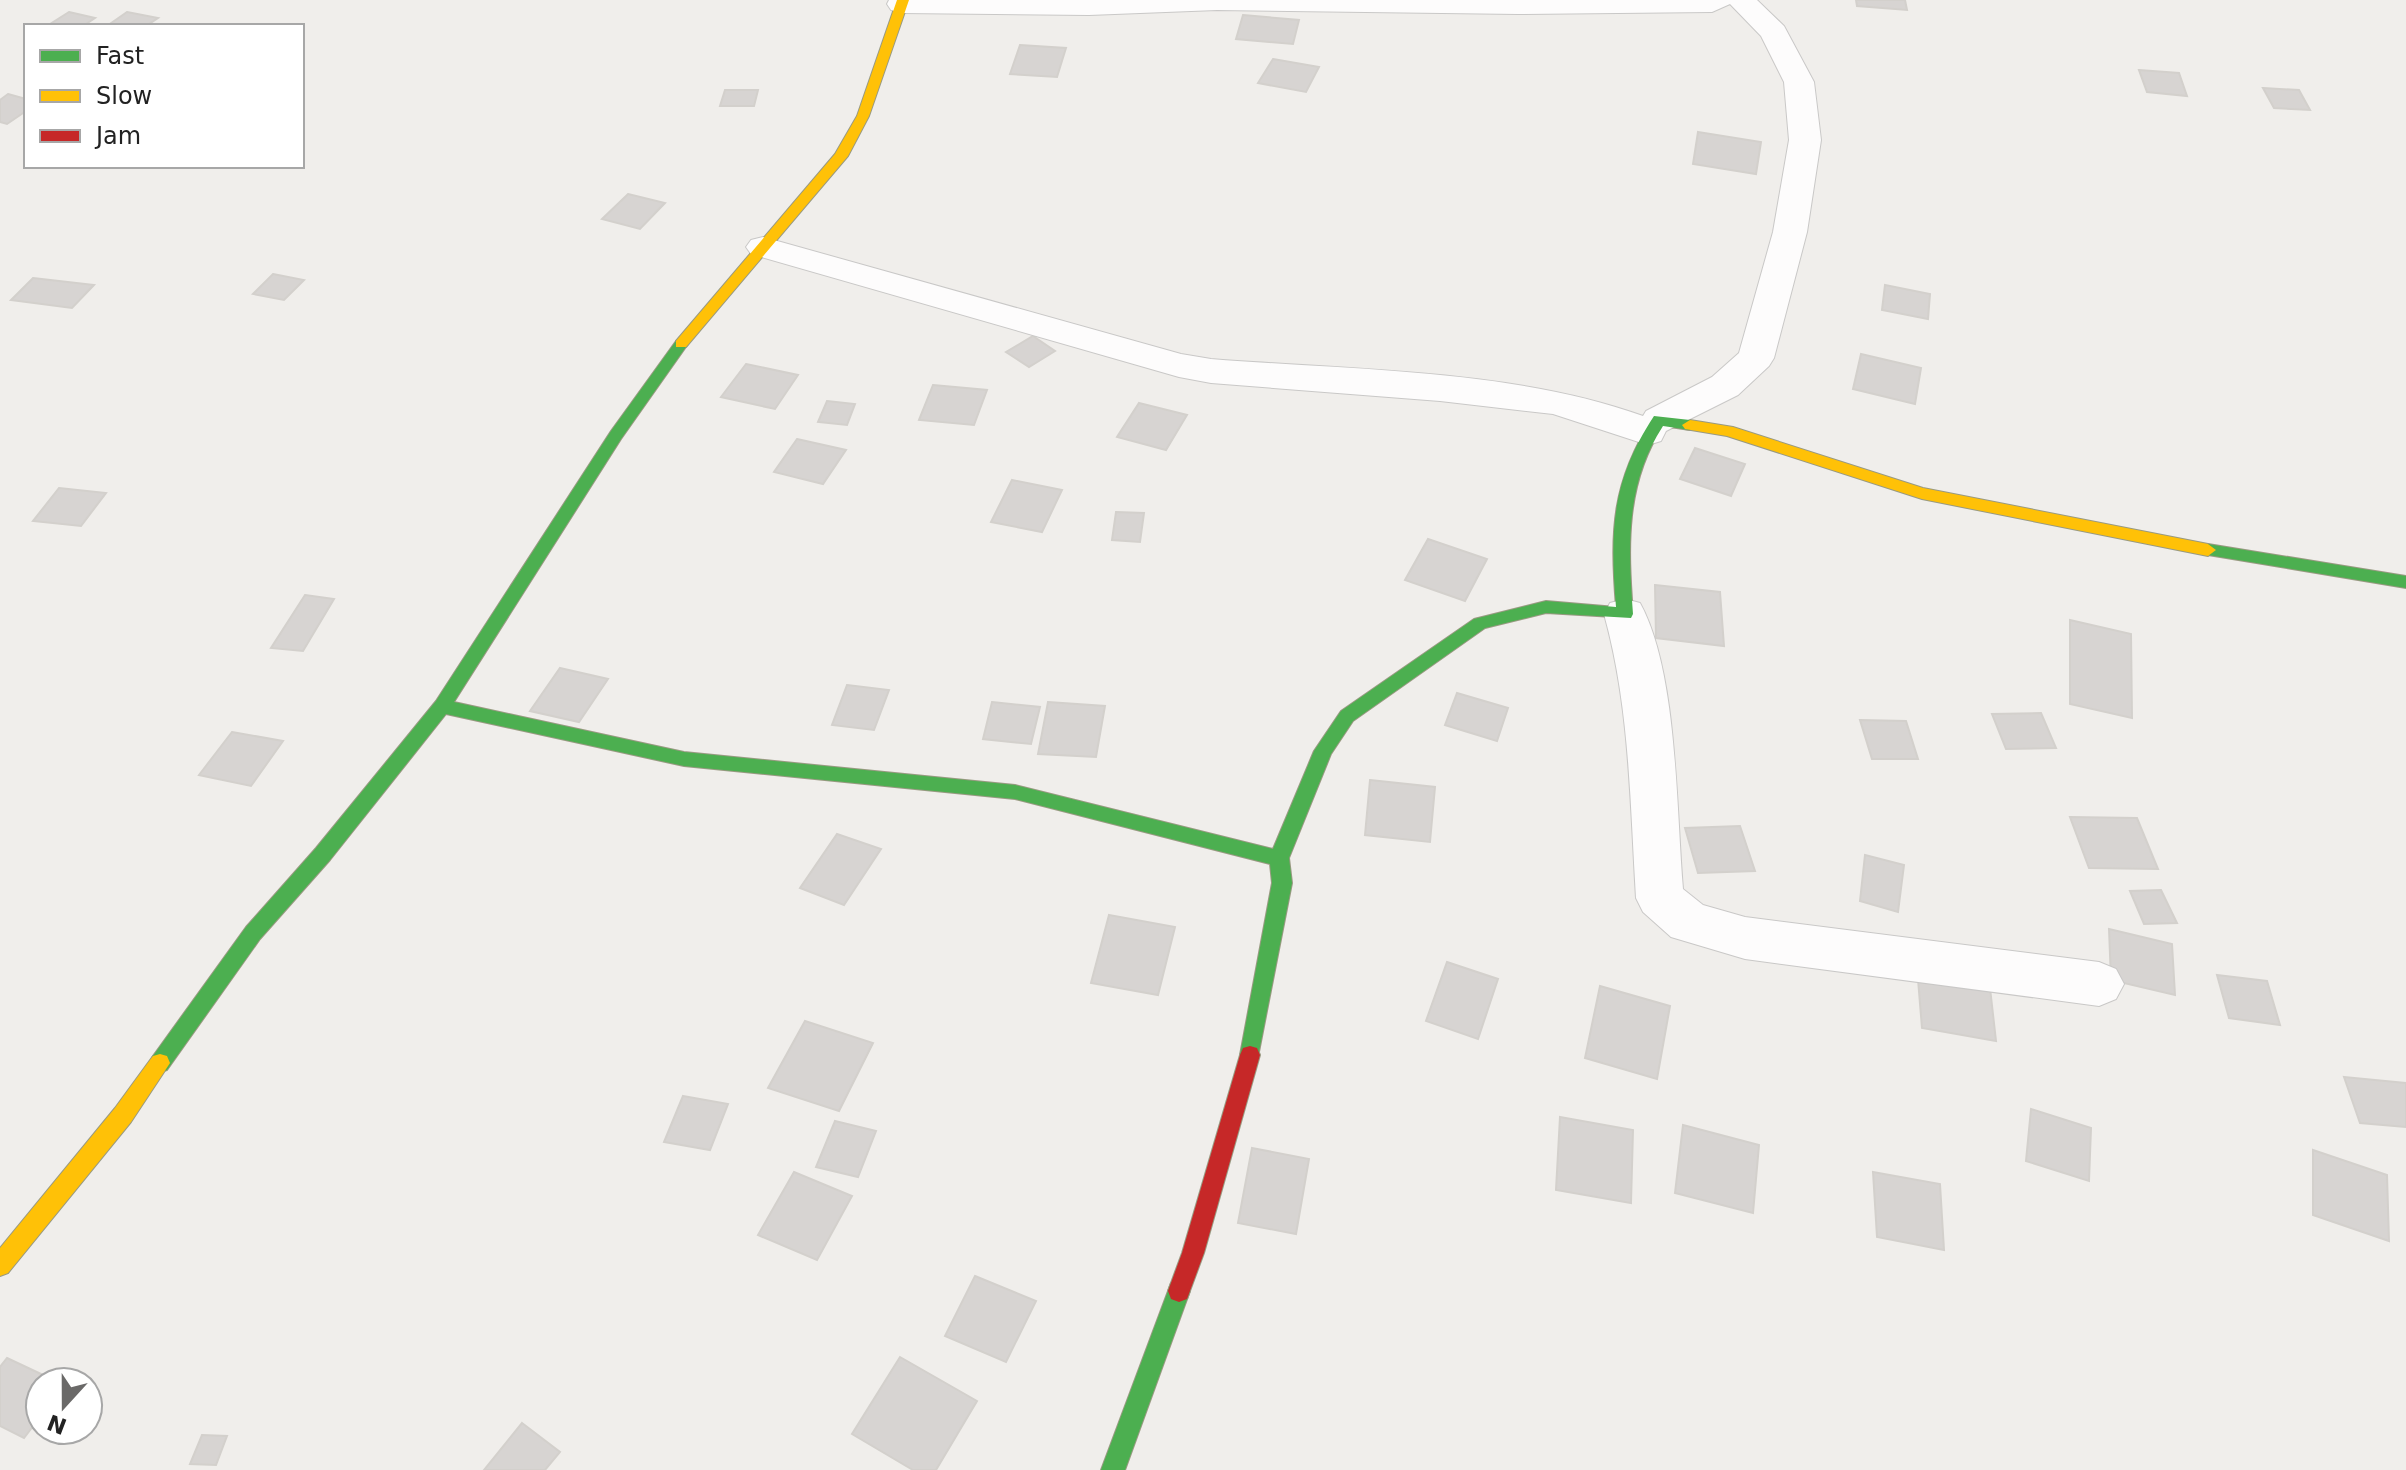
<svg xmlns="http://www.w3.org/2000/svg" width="2406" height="1470" viewBox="0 0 2406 1470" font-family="'DejaVu Sans',sans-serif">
<rect width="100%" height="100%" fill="#f0eeeb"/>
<g fill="#d7d4d2" stroke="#d3d0cc" stroke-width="2">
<path d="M1856 0H1905L1907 10 1857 6Z"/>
<path d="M69 12 95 18 83 26H47Z"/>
<path d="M127 12 158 18 146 26H107Z"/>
<path d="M1243 15 1299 20 1293 44 1236 39Z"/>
<path d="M1020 45 1066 48 1057 77 1010 74Z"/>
<path d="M1273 59 1319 67 1306 92 1258 83Z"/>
<path d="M2139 70 2179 73 2187 96 2147 92Z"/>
<path d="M2263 88 2299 90 2310 110 2274 108Z"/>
<path d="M725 90H758L754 106H720Z"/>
<path d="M8 94 26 99V111L7 124 0 122V100Z"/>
<path d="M1698 132 1761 142 1756 174 1693 164Z"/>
<path d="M628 194 665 203 640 229 602 219Z"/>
<path d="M273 274 304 280 284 300 253 294Z"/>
<path d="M33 278 94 285 72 308 11 300Z"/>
<path d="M1885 285 1930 294 1928 319 1882 310Z"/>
<path d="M1033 336 1055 351 1029 367 1006 352Z"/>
<path d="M1861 354 1921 368 1915 404 1853 389Z"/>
<path d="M746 364 798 375 775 409 721 397Z"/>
<path d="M933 385 987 390 974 425 919 420Z"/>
<path d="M827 401 855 404 847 425 818 422Z"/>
<path d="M1139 403 1187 415 1166 450 1117 437Z"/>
<path d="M797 439 846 450 823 484 774 472Z"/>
<path d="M1695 448 1745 464 1731 496 1680 479Z"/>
<path d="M1012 480 1062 490 1042 532 991 522Z"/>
<path d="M59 488 106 493 81 526 33 521Z"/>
<path d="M1116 512 1144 513 1140 542 1112 540Z"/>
<path d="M1428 539 1487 559 1465 601 1405 580Z"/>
<path d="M1655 585 1720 592 1724 646 1656 638Z"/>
<path d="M305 595 334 599 303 651 271 648Z"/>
<path d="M2070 620 2131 634 2132 718 2070 704Z"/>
<path d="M560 668 608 679 579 722 530 711Z"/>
<path d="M847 685 889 690 874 730 832 725Z"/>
<path d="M1457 693 1508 708 1497 741 1445 725Z"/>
<path d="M992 702 1040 707 1031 744 983 739Z"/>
<path d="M1048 702 1105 706 1096 757 1038 754Z"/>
<path d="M2041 713 2056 748 2006 749 1992 714Z"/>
<path d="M1860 720 1906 721 1918 759H1872Z"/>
<path d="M232 732 283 741 251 786 199 775Z"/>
<path d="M1370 780 1435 787 1430 842 1365 835Z"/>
<path d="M2070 817 2137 818 2158 869 2089 868Z"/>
<path d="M1740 826 1755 871 1698 873 1685 828Z"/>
<path d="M837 834 881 849 844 905 800 888Z"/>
<path d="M1865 855 1904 865 1898 912 1860 901Z"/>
<path d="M2161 890 2177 923 2144 924 2130 891Z"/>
<path d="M1109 915 1175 927 1158 995 1091 983Z"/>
<path d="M2109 929 2172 944 2175 995 2111 980Z"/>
<path d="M1447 962 1498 979 1478 1039 1426 1021Z"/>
<path d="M1917 967 1989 979 1996 1041 1922 1028Z"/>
<path d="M2217 975 2267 981 2280 1025 2229 1018Z"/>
<path d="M1600 986 1670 1006 1657 1079 1585 1058Z"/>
<path d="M805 1021 873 1043 839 1111 768 1088Z"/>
<path d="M2344 1077 2406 1083V1127L2360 1123Z"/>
<path d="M683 1096 728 1104 710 1150 664 1142Z"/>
<path d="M2031 1109 2091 1128 2089 1181 2026 1161Z"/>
<path d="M1560 1117 1633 1130 1631 1203 1556 1190Z"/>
<path d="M835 1121 876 1131 858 1177 816 1167Z"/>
<path d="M1683 1125 1759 1145 1753 1213 1675 1193Z"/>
<path d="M1252 1148 1309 1159 1296 1234 1238 1223Z"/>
<path d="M2313 1150 2387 1175 2389 1241 2313 1215Z"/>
<path d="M794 1172 852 1196 817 1260 758 1235Z"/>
<path d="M1873 1172 1940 1184 1944 1250 1877 1237Z"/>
<path d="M975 1276 1036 1301 1006 1362 945 1336Z"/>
<path d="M900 1357 977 1401 936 1470H913L852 1434Z"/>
<path d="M7 1358 58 1382H40V1417L24 1438 0 1426V1367Z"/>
<path d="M522 1423 560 1452 545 1470H484Z"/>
<path d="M202 1435 227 1436 216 1465 190 1464Z"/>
</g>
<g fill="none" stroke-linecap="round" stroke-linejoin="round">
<defs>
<g id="street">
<path d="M889 0H1757L1784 26 1814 82 1821 140 1807 232 1774 358 1769 366 1738 395 1666 431 1661 441 1648 445 1553 414 1440 401 1211 383 1179 377 751 254 746 247 751 240 763 237 1181 354 1211 359C1349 370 1514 369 1643 416L1646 411 1712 377 1739 353 1773 232 1789 140 1784 82 1761 36 1730 4 1712 12 1518 14 1217 10 1089 15 901 13 891 10 887 4Z"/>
<path d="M1625 599 1640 603C1678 672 1676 809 1683 889L1703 905 1745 917 2099 962 2116 969 2124 984 2116 999 2099 1006 1745 959 1671 937 1643 912 1636 898C1630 802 1630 707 1604 614L1610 603Z"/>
</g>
<g id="fast">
<path d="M681 339 688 344 621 439 454 702 684 752 1015 785 1273 849 1314 751 1341 711 1474 619 1546 601 1616 607C1610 531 1611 482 1654 416L1690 420 1698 425 1690 430 1663 426C1625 484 1628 547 1633 614L1631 618 1546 613 1485 628 1353 721 1331 754 1289 858 1292 883 1257 1062 1250 1064 1243 1062 1240 1055 1272 883 1270 864 1015 799 684 766 446 714 330 860 260 939 167 1070 160 1072 153 1070 150 1063 153 1056 246 927 316 848 436 701 611 431 676 341Z"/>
<path d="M2208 544 2406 576V588L2202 554 2200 550 2202 546Z"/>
<path d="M1179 1280 1187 1283 1190 1291 1125 1470H1101L1168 1291 1171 1283Z"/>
</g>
<g id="slow">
<path d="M897 0H909L869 116 848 156 686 347H676V341L835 154 857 116Z"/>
<path d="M1690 420 1733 427 1923 488 2208 544 2216 550 2208 556 1922 499 1727 436 1685 429 1682 425Z"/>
<path d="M160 1054 167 1056 170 1063 131 1122 8 1273 0 1276V1248L115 1108 153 1056Z"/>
</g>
<path id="jam" d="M1250 1046 1257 1048 1260 1055 1204 1253 1187 1299 1179 1302 1171 1299 1168 1291 1182 1253 1240 1055 1243 1048Z"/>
</defs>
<use href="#street" stroke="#c9c8c7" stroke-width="2"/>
<use href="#fast" stroke="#999a82" stroke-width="2"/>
<use href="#slow" stroke="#999a82" stroke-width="2"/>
<use href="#jam" stroke="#999a82" stroke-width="2"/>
<use href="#street" fill="#fdfcfc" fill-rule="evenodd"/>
<use href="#fast" fill="#4caf50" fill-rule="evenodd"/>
<use href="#slow" fill="#ffc107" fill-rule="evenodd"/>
<use href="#jam" fill="#c62828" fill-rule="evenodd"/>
</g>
<rect x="24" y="24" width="280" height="144" fill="#ffffff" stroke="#a7a7a7" stroke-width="2"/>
<rect x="40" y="50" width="40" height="12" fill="#4caf50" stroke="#a7a7a7" stroke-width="2"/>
<text x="96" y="64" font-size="24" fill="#222222">Fast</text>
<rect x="40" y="90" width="40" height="12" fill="#ffc107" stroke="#a7a7a7" stroke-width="2"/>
<text x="96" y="104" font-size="24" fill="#222222">Slow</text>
<rect x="40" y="130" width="40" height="12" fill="#c62828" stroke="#a7a7a7" stroke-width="2"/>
<text x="96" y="144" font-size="24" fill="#222222">Jam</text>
<g transform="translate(64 1406) rotate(201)"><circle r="38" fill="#ffffff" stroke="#a7a7a7" stroke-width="2"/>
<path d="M0-6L14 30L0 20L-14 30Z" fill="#6a6968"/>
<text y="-12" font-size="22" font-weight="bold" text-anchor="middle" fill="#222222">N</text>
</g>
</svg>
